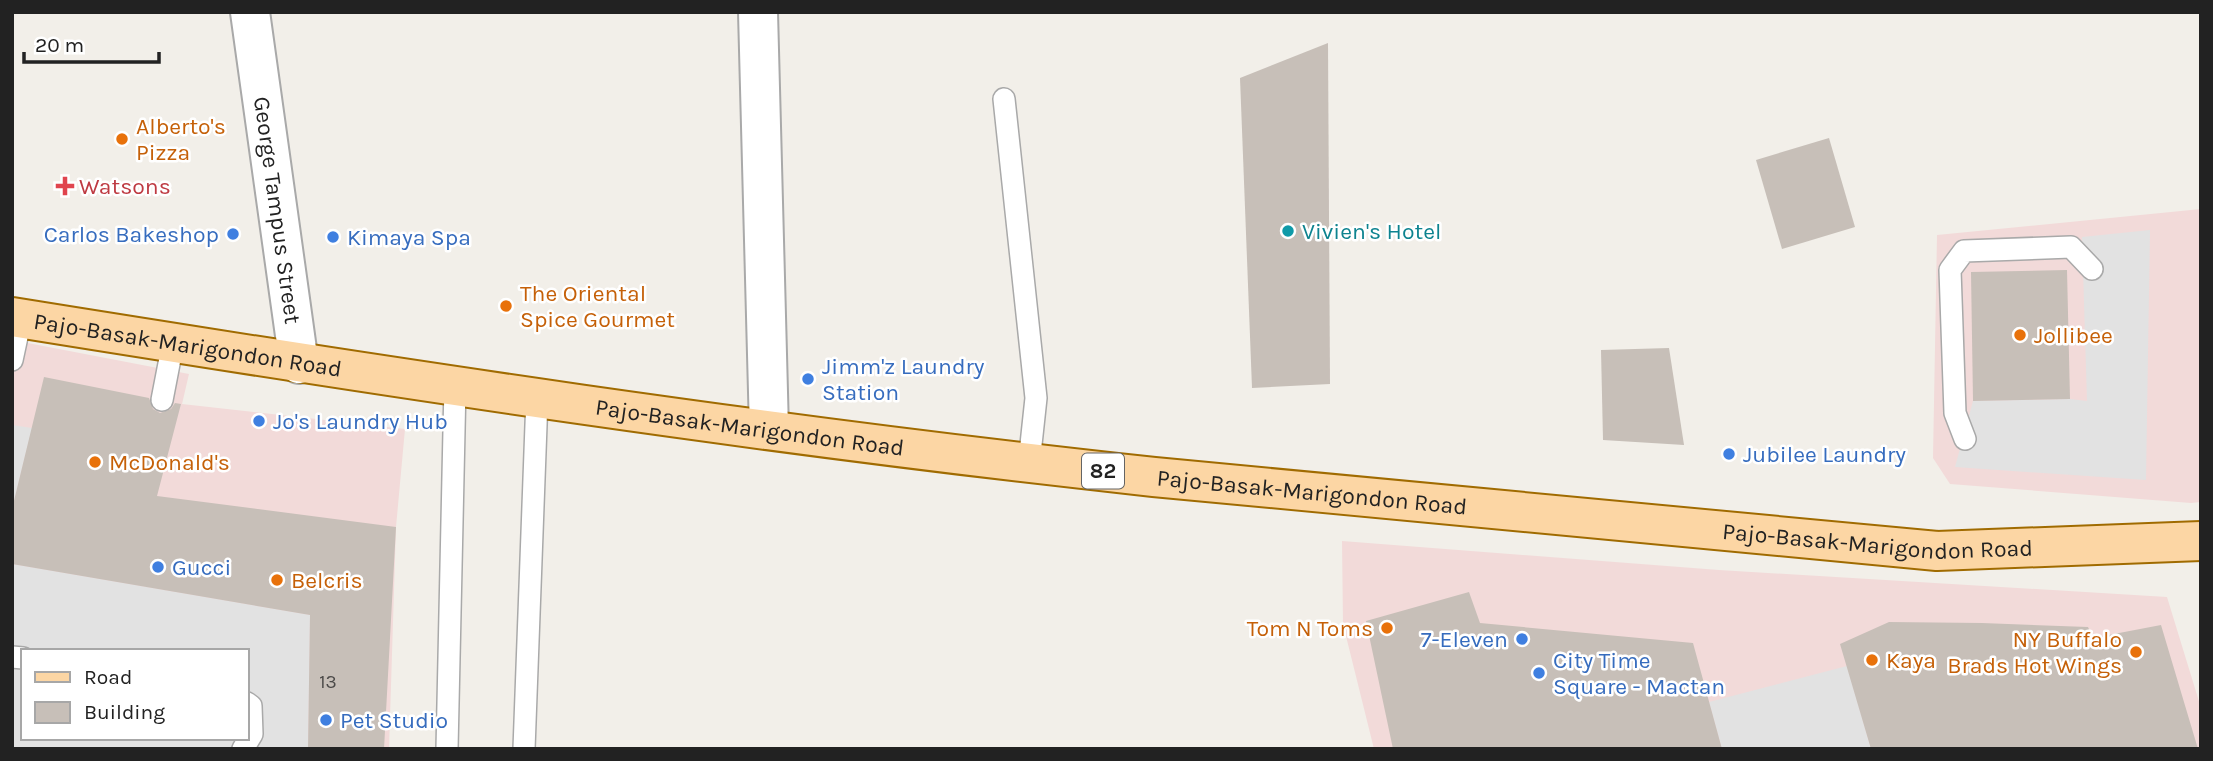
<svg xmlns="http://www.w3.org/2000/svg" width="2213" height="761" viewBox="0 0 2213 761" font-family="Karla,sans-serif">
<rect width="100%" height="100%" fill="#f2efe9"/>
<g fill="#f2dad9" fill-rule="evenodd">
<path d="M2201 209V502L2191 503 1950 484 1933 458 1937 235Z"/>
<path d="M12 340 189 374 182 404 405 429 396 527 389 749H12ZM23 651H247V738H23Z"/>
<path d="M1342 541 1719 570 2167 597 2201 708V749H1374L1343 624Z"/>
</g>
<g fill="#e2e2e2" fill-rule="evenodd">
<path d="M2150 230 2146 480 1955 467 1973 401 2070 399 2087 401 2082 237Z"/>
<path d="M12 425 32 428 12 509Z"/>
<path d="M12 564 310 615 308 749H12ZM23 651H247V738H23Z"/>
<path d="M1847 666 1871 749H1722L1709 702Z"/>
</g>
<g fill="#c7bfb8">
<path d="M1328 43 1330 384 1252 388 1240 78Z"/>
<path d="M1829 138 1855 227 1782 249 1756 160Z"/>
<path d="M2067 270 2070 399 1973 401 1971 272Z"/>
<path d="M1669 348 1684 445 1603 440 1601 350Z"/>
<path d="M44 377 149 398 153 409 160 413 171 409 175 403 181 404 157 496 396 527 384 749H308L310 615 12 564V509Z"/>
<path d="M1469 592 1480 623 1693 643 1722 749H1393L1366 621Z"/>
<path d="M1889 622 1982 623 2088 627 2093 638 2161 625 2198 749H1871L1840 644Z"/>
</g>
<g fill="none" stroke-linecap="round" stroke-linejoin="round">
<defs>
<g id="lane">
<path d="M1004 99 1036 398 1029 463"/>
<path d="M12 360 21 318"/>
<path d="M162 400 173 343"/>
<path d="M1965 439 1955 413 1950 270 1964 251 2071 247 2092 269"/>
<path d="M12 657 23 658"/>
<path d="M243 749 252 734 251 706 247 703"/>
<path d="M447 749 455 385"/>
<path d="M524 749 537 398"/>
</g>
<g id="street">
<path id="s1" d="M250 12 299 364"/>
<path d="M758 12 769 430"/>
</g>
<g id="primary">
<path id="s2" d="M12 317C391 378 772 436 1154 477L1937 551 2201 541"/>
</g>
</defs>
<use href="#lane" stroke="#a9a9a9" stroke-width="24"/>
<use href="#street" stroke="#a9a9a9" stroke-width="42"/>
<use href="#primary" stroke="#a06b00" stroke-width="42"/>
<use href="#lane" stroke="#fff" stroke-width="21"/>
<use href="#street" stroke="#fff" stroke-width="38"/>
<use href="#primary" stroke="#fcd6a4" stroke-width="38"/>
</g>
<g fill="#e8710a" stroke="#fff" stroke-width="2.5">
<circle cx="122" cy="139" r="7"/>
<circle cx="506" cy="306" r="7"/>
<circle cx="2020" cy="335" r="7"/>
<circle cx="95" cy="462" r="7"/>
<circle cx="277" cy="580" r="7"/>
<circle cx="1387" cy="628" r="7"/>
<circle cx="2136" cy="652" r="7"/>
<circle cx="1872" cy="660" r="7"/>
</g>
<path fill="#e0444e" stroke="#fff" stroke-width="2.5" d="M61.5 175.5h7v7h7v7h-7v7h-7v-7h-7v-7h7z"/>
<circle fill="#0f9aa8" stroke="#fff" stroke-width="2.5" cx="1288" cy="231" r="7"/>
<g fill="#3f7fe0" stroke="#fff" stroke-width="2.5">
<circle cx="233" cy="234" r="7"/>
<circle cx="333" cy="237" r="7"/>
<circle cx="808" cy="379" r="7"/>
<circle cx="259" cy="421" r="7"/>
<circle cx="1729" cy="454" r="7"/>
<circle cx="158" cy="567" r="7"/>
<circle cx="1522" cy="639" r="7"/>
<circle cx="1539" cy="673" r="7"/>
<circle cx="326" cy="720" r="7"/>
</g>
<g text-anchor="middle" dominant-baseline="central" stroke-width="5" stroke-linejoin="round" paint-order="stroke">
<g font-size="19" fill="#4b4948">
<text x="328" y="682">13</text>
</g>
<rect fill="#fff" stroke="#646464" stroke-width="2" x="1082" y="453.5" width="42" height="35" rx="5"/>
<g font-size="21" font-weight="bold" fill="#222">
<text x="1103" y="471">82</text>
</g>
<g font-size="23" fill="#c56008" stroke="#fff" text-anchor="start">
<text x="136" y="126">Alberto's<tspan x="136" dy="26">Pizza</tspan></text>
<text x="520" y="293">The Oriental<tspan x="520" dy="26">Spice Gourmet</tspan></text>
<text x="2034" y="335">Jollibee</text>
<text x="109" y="462">McDonald's</text>
<text x="291" y="580">Belcris</text>
<text x="1373" y="628" text-anchor="end">Tom N Toms</text>
<text x="2122" y="639" text-anchor="end">NY Buffalo<tspan x="2122" dy="26">Brads Hot Wings</tspan></text>
<text x="1886" y="660">Kaya</text>
</g>
<g font-size="23" fill="#be3a42" stroke="#fff" text-anchor="start">
<text x="79" y="186">Watsons</text>
</g>
<g font-size="23" fill="#222" stroke="#fff">
<text stroke="none"><textPath href="#s1" startOffset="200">George Tampus Street</textPath></text>
<text stroke="none"><textPath href="#s2" startOffset="178">Pajo-Basak-Marigondon Road</textPath></text>
<text stroke="none"><textPath href="#s2" startOffset="746">Pajo-Basak-Marigondon Road</textPath></text>
<text stroke="none"><textPath href="#s2" startOffset="1312">Pajo-Basak-Marigondon Road</textPath></text>
<text stroke="none"><textPath href="#s2" startOffset="1880">Pajo-Basak-Marigondon Road</textPath></text>
</g>
<g font-size="23" fill="#0d838f" stroke="#fff" text-anchor="start">
<text x="1302" y="231">Vivien's Hotel</text>
</g>
<g font-size="23" fill="#366cbe" stroke="#fff" text-anchor="start">
<text x="219" y="234" text-anchor="end">Carlos Bakeshop</text>
<text x="347" y="237">Kimaya Spa</text>
<text x="822" y="366">Jimm'z Laundry<tspan x="822" dy="26">Station</tspan></text>
<text x="273" y="421">Jo's Laundry Hub</text>
<text x="1743" y="454">Jubilee Laundry</text>
<text x="172" y="567">Gucci</text>
<text x="1508" y="639" text-anchor="end">7-Eleven</text>
<text x="1553" y="660">City Time<tspan x="1553" dy="26">Square - Mactan</tspan></text>
<text x="340" y="720">Pet Studio</text>
</g>
</g>
<rect width="2213" height="761" fill="none" stroke="#222222" stroke-width="28"/>
<rect x="21" y="649" width="228" height="91" fill="#ffffff" stroke="#a7a7a7" stroke-width="2"/>
<rect x="35" y="672" width="35" height="10" fill="#fcd6a4" stroke="#a7a7a7" stroke-width="2"/>
<text x="84" y="684" font-size="21" fill="#222222">Road</text>
<rect x="35" y="702" width="35" height="21" fill="#c7bfb8" stroke="#a7a7a7" stroke-width="2"/>
<text x="84" y="719" font-size="21" fill="#222222">Building</text>
<path d="M24 52v10h135v-10" fill="none" stroke="#222222" stroke-width="3.5"/>
<text x="35" y="52" font-size="21" fill="#222222" stroke="#ffffff" stroke-width="5" paint-order="stroke">20 m</text>
</svg>
